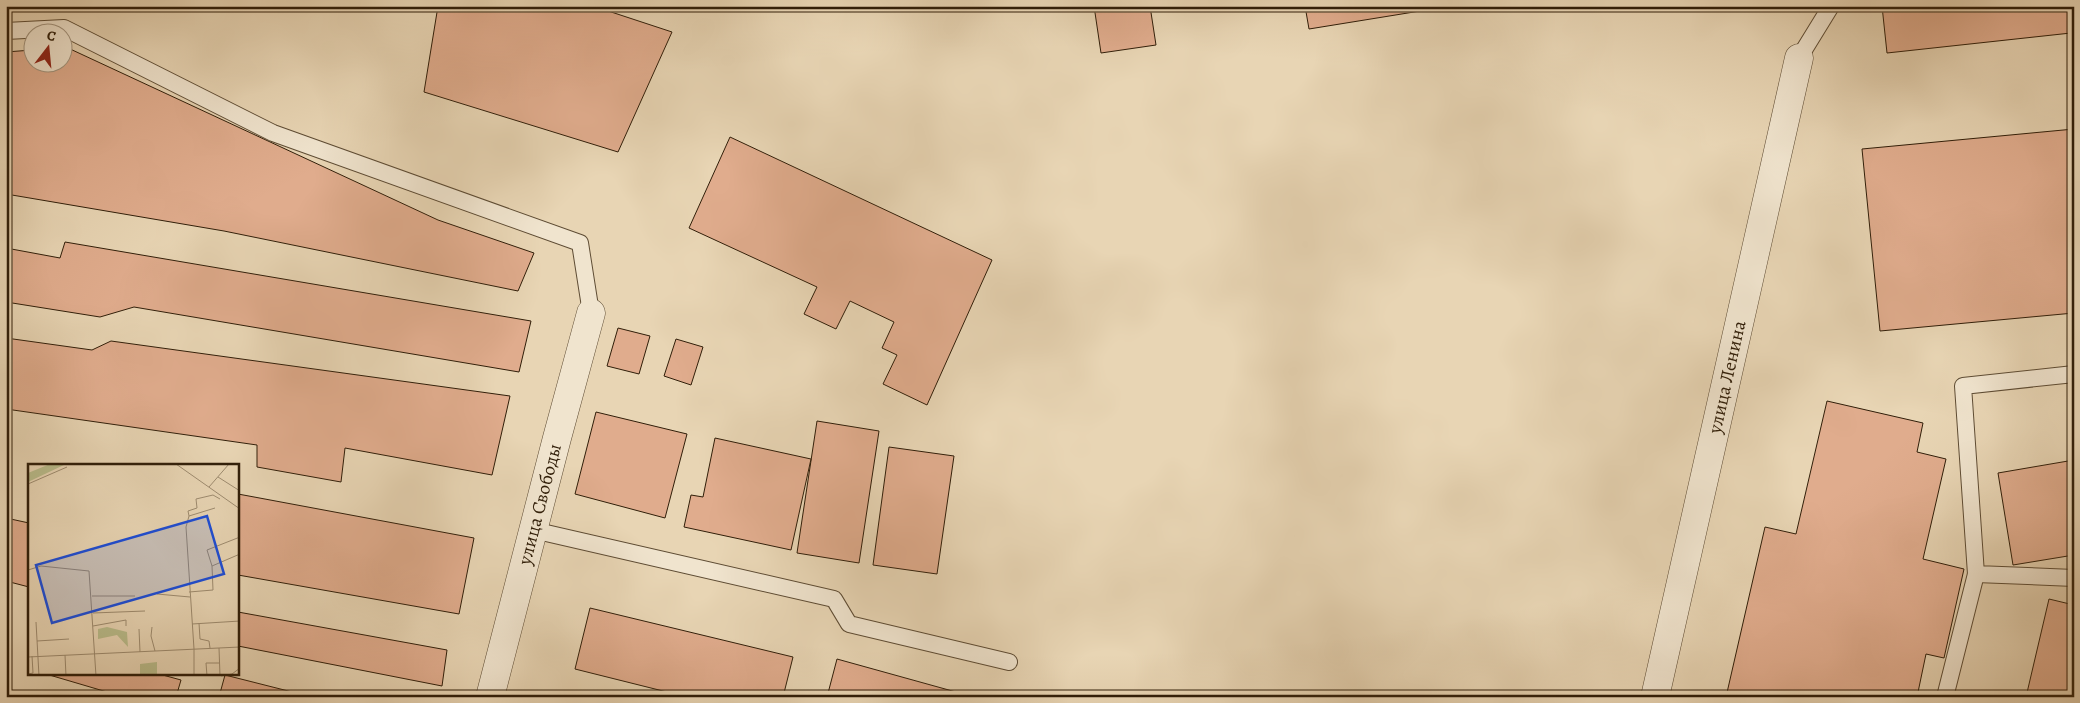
<svg xmlns="http://www.w3.org/2000/svg" width="2080" height="703" viewBox="0 0 2080 703" font-family="Alegreya,serif">
<rect width="100%" height="100%" fill="#e8d5b4"/>
<filter id="stains"><feTurbulence type="fractalNoise" baseFrequency=".004" numOctaves="4"/><feColorMatrix values="0 0 0 0 .2 0 0 0 0 .09 0 0 0 0 .02 0 0 0 .5 -.17"/></filter>
<radialGradient id="worn" r=".72"><stop offset=".6" stop-color="#630" stop-opacity="0"/><stop offset="1" stop-color="#630" stop-opacity=".3"/></radialGradient>
<g fill="#e0ac8d" stroke="#301e09">
<path d="M438 6H593L672 32 618 152 424 92Z"/>
<path d="M1094 6H1150L1156 45 1101 53Z"/>
<path d="M1305 6H1451L1309 29Z"/>
<path d="M1882 6H2068L2071 33 1887 53Z"/>
<path d="M68 48 438 220 534 253 518 291 224 231 6 194V52L32 50V62H62V49Z"/>
<path d="M2074 129V313L1880 331 1862 149Z"/>
<path d="M730 137 992 260 927 405 883 384 897 355 882 348 894 322 850 301 836 329 804 314 817 287 689 228Z"/>
<path d="M65 242 531 321 519 372 134 307 100 317 6 302V248L60 258Z"/>
<path d="M618 328 650 336 639 374 607 366Z"/>
<path d="M6 338 92 350 111 341 510 396 492 475 345 448 341 482 257 467V445L6 409Z"/>
<path d="M676 339 703 347 691 385 664 376Z"/>
<path d="M1827 401 1923 423 1917 452 1946 459 1923 559 1964 569 1944 658 1926 654 1917 697H1726L1765 527 1796 534Z"/>
<path d="M596 412 687 434 665 518 575 494Z"/>
<path d="M817 421 879 431 859 563 797 553Z"/>
<path d="M715 438 811 459 791 550 684 527 691 495 703 497Z"/>
<path d="M889 447 954 456 937 574 873 565Z"/>
<path d="M2074 460V555L2013 565 1998 473Z"/>
<path d="M238 494 474 538 459 614 238 575Z"/>
<path d="M6 518 29 523V587L6 581Z"/>
<path d="M2049 599 2074 605V697H2026Z"/>
<path d="M590 608 793 657 783 697H687L575 669Z"/>
<path d="M238 612 447 650 442 686 238 646Z"/>
<path d="M837 659 974 697H827Z"/>
<path d="M46 674H159L181 680 176 697H124Z"/>
<path d="M225 675 312 697H219Z"/>
</g>
<g fill="none" stroke-linecap="round" stroke-linejoin="round">
<defs>
<g id="lane">
<path d="M6 31 64 28 273 133 580 243 591 313"/>
<path d="M1799 58 1831 6"/>
<path d="M2074 374 1963 386 1976 574 2074 578"/>
<path d="M533 530 834 599 849 624 1009 662"/>
<path d="M1945 697 1976 574"/>
</g>
<g id="street">
<path id="s1" d="M490 697 557 438 591 313"/>
<path id="s2" d="M1655 697 1799 58"/>
</g>
</defs>
<use href="#lane" stroke="#5e4c34" stroke-width="18"/>
<use href="#street" stroke="#5e4c34" stroke-width="29"/>
<use href="#lane" stroke="#f0e4ce" stroke-width="16"/>
<use href="#street" stroke="#f0e4ce" stroke-width="28"/>
</g>
<g text-anchor="middle" dominant-baseline="central" stroke-width="4.5" stroke-linejoin="round" paint-order="stroke">
<g font-size="19" fill="#301e09" stroke="#f0e4ce">
<text stroke="none"><textPath href="#s2" startOffset="328">улица Ленина</textPath></text>
<text stroke="none"><textPath href="#s1" startOffset="199">улица Свободы</textPath></text>
</g>
</g>
<g transform="translate(28 464)">
<rect width="211" height="211" fill="#e8d5b4"/>
<path d="M22 0H38L0 18V9ZM79 163 99 168 100 183 89 171 70 175V165ZM129 198V211H112V200Z" fill="#b9bc8b"/>
<path fill="none" stroke="#9e8c70" stroke-width="1" d="M148 0 212 45M190 13 212 27M0 20 39 3M181 23 201 0M161 52 160 47 169 44 168 35 185 31 192 35M212 73 179 86 184 102 212 90M0 106 13 102 61 107 68 212M161 128 185 126 184 102M129 130 162 133M64 132H107M65 149 117 147M8 158 11 212M171 159 172 175 181 177 182 184M164 160 212 157M65 162 98 156V162M124 163 123 172 127 187M111 165 112 188M9 177 41 175M191 184 192 212M166 185 158 63 161 52 187 44M166 185V212M37 191 38 212M0 193 212 183M0 210 5 209 4 192M179 212 178 199H191M193 212 204 210 212 204"/>
<path fill="#1d4ed8" fill-opacity="0.15" stroke="#1d4ed8" stroke-width="2.5" d="M179 52 196 110 24 159 8 101Z"/>
<rect width="211" height="211" fill="none" stroke="#301e09" stroke-width="2.5"/>
</g>
<rect width="2080" height="703" fill="none" stroke="#e8d5b4" stroke-width="25"/>
<rect x="8" y="8" width="2065" height="688" fill="none" stroke="#301e09" stroke-width="2.5"/>
<rect x="12" y="12" width="2055" height="678" fill="none" stroke="#301e09"/>
<g transform="translate(48 48) rotate(16)"><circle r="24" fill="#f0e4ce" stroke="#a3957f"/>
<path d="M0-4L9 19L0 12L-9 19Z" fill="#8f2418"/>
<text y="-8" font-size="14" font-weight="bold" text-anchor="middle" fill="#301e09">С</text>
</g>
<rect width="100%" height="100%" filter="url(#stains)"/>
<rect width="100%" height="100%" fill="url(#worn)"/>
</svg>
